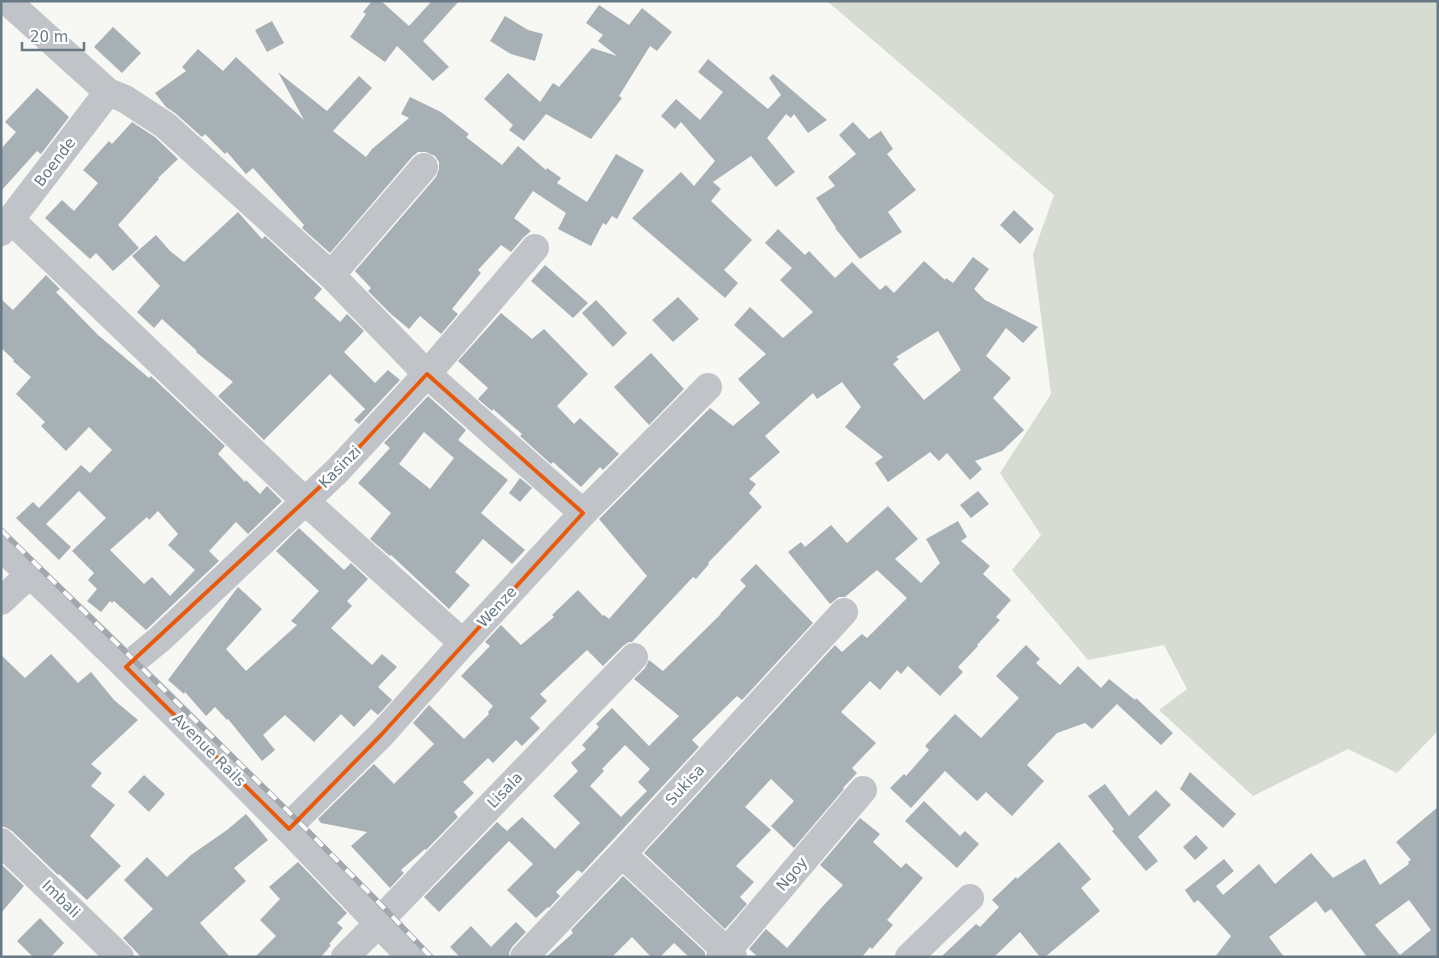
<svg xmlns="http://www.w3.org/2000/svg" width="1439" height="958" viewBox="0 0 1439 958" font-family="'DejaVu Sans',sans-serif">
<rect width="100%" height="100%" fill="#f7f7f4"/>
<path fill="#d7dcd3" d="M827 1H1438V731L1397 773 1348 749 1253 796 1159 710 1187 689 1164 645 1088 660 1012 570 1041 535 1000 473 1051 394 1033 254 1054 195Z"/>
<g fill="#a7b0b5" fill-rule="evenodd">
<path d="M372 1H381L409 26 432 1H459L423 41 449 67 433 81 397 46 385 62 350 37 366 14 363 12Z"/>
<path d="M599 5 629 25 642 8 672 32 657 51 650 46 619 96 622 98 591 139 546 114 524 141 509 130 513 125 484 99 508 73 540 102 553 83 559 87 592 48 617 56 598 41 603 35 586 23Z"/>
<path d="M505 16 528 30 543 34 535 61 511 54 490 41Z"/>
<path d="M272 21 284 43 267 52 255 30Z"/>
<path d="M113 27 141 53 122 73 94 47Z"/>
<path d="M198 49 223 71 236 57 304 120 278 72 327 111 359 76 372 88 333 131 366 157 372 149 409 118 401 114 410 97 441 112 469 134 466 137 502 165 518 146 546 170 547 168 561 178 557 183 587 202 616 154 644 170 617 219 612 216 606 225 603 223 591 246 558 229 566 213 533 191 514 218 531 231 523 238 511 252 501 245 478 270 481 273 452 309 458 314 441 334 420 316 409 329 391 314 368 291 371 288 355 271 436 177 439 169V162L435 156 426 152H418L412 157 330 253 302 228 304 225 253 168 246 174 227 152 225 154 205 134 202 137 175 113 166 107 155 93 186 71 182 67Z"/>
<path d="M708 59 768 109 781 95 769 78 773 74 827 120 808 133 794 114 791 118 786 114 767 138 795 172 776 187 751 156 713 182 721 189 711 201 752 240 724 270 738 283 725 298 632 218 681 172 694 186 715 161 681 122 675 129 661 116 676 99 700 120 723 92 698 72Z"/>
<path d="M37 88 69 117 41 154 37 151 1 191V149L16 132 5 122Z"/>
<path d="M132 122 155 137 178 159 158 178 159 179 118 225 139 248 113 271 96 253 90 259 45 218 62 200 74 211 98 183 83 170 109 141 112 144Z"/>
<path d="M853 122 869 139 881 131 893 149 887 154 916 190 888 212 902 232 860 259 835 228H836L816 198 835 186 828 177 856 154 839 135Z"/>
<path d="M1014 210 1034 229 1020 244 1000 225Z"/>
<path d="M238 212 262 239 265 236 322 289 314 298 340 322 347 314 364 331 344 352 375 383 388 370 400 380 359 424 354 420 365 409 330 374 264 440 218 396 233 382 196 352 197 351 162 319 154 328 137 312 160 286 132 256 156 235 170 251 184 262Z"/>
<path d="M778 229 805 255 809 251 835 278 852 262 880 290 886 285 894 293 924 261 945 280 946 278 953 283 973 257 989 269 974 289 985 300 1038 327 1023 343 1006 328 986 356 1011 378 993 398 1024 430 1002 451 975 461 982 469 970 480 947 453 939 461 930 452 888 482 875 463 883 457 845 427 861 407 842 382 817 399 813 393 765 436 780 452 749 479 756 484 749 493 762 507 708 563 709 564 696 579 693 577 632 642H629L623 646 603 666 587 650 540 694 547 701 530 718 540 728 522 746 516 740 493 763 488 758 463 782 474 793 454 812 458 817 426 850 425 849 401 870 404 873 390 888 351 846 367 832 321 823 318 819 374 764 394 784 434 744 413 723 429 705 464 739 489 714 488 712 493 706 461 676 490 646 485 642 501 625 521 645 554 617 552 615 578 590 603 616 604 615 609 619 647 576 599 519 710 408 733 426 760 403 738 379 766 354 734 325 750 307 783 338 813 312 780 280 792 268 765 243ZM938 331 961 370 924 400 893 364 899 359 896 357Z"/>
<path d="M545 265 588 303 573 318 531 281Z"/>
<path d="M46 275 60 289 56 292 98 335 149 378 151 376 225 446 218 454 245 482 246 480 260 494 267 486 282 501 248 534 236 522 209 551 219 561 146 630 114 601 112 603 110 601 101 612 87 601 97 589 88 580 94 573 72 551 106 518 79 491 46 524 71 547 59 560 16 518 33 502 39 508 81 465 90 473 112 450 89 427 66 451 41 426 45 422 16 394 31 377 13 361 14 360 1 348V299L13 310ZM158 511 178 534 168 545 195 570 170 596 152 577 144 584 110 550 147 517 149 520Z"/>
<path d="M678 297 699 319 673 342 652 320Z"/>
<path d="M596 300 627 333 613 347 582 313Z"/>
<path d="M501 313 532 339 544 329 588 374 557 406 574 424 580 418 619 454 603 470 600 467 581 487 553 462 551 464 520 436 522 434 493 409 492 411 478 399 488 388 458 361Z"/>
<path d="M651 353 684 389 649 425 614 387Z"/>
<path d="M428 396 466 430 458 440 508 480 481 513 525 550 512 564 483 539 455 572 470 585 449 609 391 555 390 556 370 539 391 513 358 483 390 448 384 443ZM424 432 454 458 430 489 399 464Z"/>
<path d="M520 478 532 488 520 502 509 493Z"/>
<path d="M978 491 989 504 971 518 960 505Z"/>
<path d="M888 506 918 539 895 559 921 583 940 563 926 539 958 521 967 537 961 541 990 566 983 574 1011 600 996 617 1000 620 977 645 978 646 958 667 963 672 940 696 908 666 901 674 897 670 880 690 870 681 841 712 876 743 852 768 857 773 843 788 844 789 794 848 771 826 794 801 771 779 745 807 771 830 736 866 754 882 740 897 747 904 725 929 644 853 835 645 842 652 862 634 867 638 907 598 877 570 845 597H839L830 604 788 552 801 542 805 547 831 525 847 543Z"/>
<path d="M299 528 344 570 351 563 368 579 347 601 352 606 331 628 372 665 382 654 397 667 378 687 392 700 378 715 371 709 354 727 341 714 314 742 285 715 263 735 275 750 262 761 228 719 227 720 215 707 206 716 185 692 184 694 168 680 238 587 262 609 226 649 246 671 297 625 291 621 319 591 276 551Z"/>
<path d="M756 564 813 623 742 700 737 696 692 740 699 747 582 873 578 870 556 892 560 896 549 908 548 907 536 918 507 890 533 864 509 841 439 912 424 897 497 822 507 831 522 817 555 849 580 823 553 796 578 771 571 763 586 749 582 745 599 727 596 724 612 708 649 746 679 716 634 679 645 668 649 660 663 671 721 614H720L746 586 740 580ZM625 745 650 769 638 782 647 791 621 817 590 786 604 771 602 769Z"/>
<path d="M1026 645 1040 659 1036 663 1060 685 1078 666 1101 688 1109 679 1135 700 1136 698 1173 733 1161 745 1117 704 1092 729 1085 723 1057 733 1027 765 1044 781 1012 816 986 792 977 801 945 771 911 808 890 788 904 774 906 776 929 750 925 746 955 714 981 738 1019 698 996 676Z"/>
<path d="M51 654 78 683 91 672 114 700 138 720 91 764 102 773 91 786 115 805 90 836 121 866 87 900 59 874 58 875 12 831 5 827H1V655L25 678Z"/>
<path d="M1190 772 1236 814 1223 828 1180 789Z"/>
<path d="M144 775 165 794 149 812 128 792Z"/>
<path d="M1105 784 1129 816 1156 790 1171 805 1138 837 1158 861 1146 871 1112 831 1114 829 1088 796Z"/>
<path d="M924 801 960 836 965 831 979 844 957 868 905 821Z"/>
<path d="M1438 807V957H1367L1331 909 1325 913 1316 901 1269 937 1284 957H1215L1231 936 1198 900 1194 903 1185 890 1224 859 1234 871 1216 886 1223 895 1259 864 1275 884 1311 853 1333 878 1365 859 1380 885 1409 864 1408 862 1411 860 1396 842ZM1409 900 1431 930 1400 955 1375 925Z"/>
<path d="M246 814 268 840 234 868 246 881 200 923 230 957H141L123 938 153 909 124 880 147 857 167 877 191 855 227 830Z"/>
<path d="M860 818 880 834 873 842 901 868 906 863 923 878 887 920 893 925 872 949 870 947 862 957H758L749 949 766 929 787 948 823 906 843 885 820 865Z"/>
<path d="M1196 835 1208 848 1195 860 1183 847Z"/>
<path d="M1059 842 1091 879 1081 888 1100 911 1045 957H1040L1020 932 994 957H941L976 924 980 927 999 907 992 900 1016 877 1017 879Z"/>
<path d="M298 862 347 913 337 923 343 928 329 944 331 945 321 957H255L276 936 260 920 280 899 269 887Z"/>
<path d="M1 864 24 886 1 913Z"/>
<path d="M623 876 705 952V957H689L674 943 660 957H651L632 937 612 957H546L573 933 571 930Z"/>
<path d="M40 918 64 943 51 957H33L17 941Z"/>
<path d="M516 922 526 932 512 947 509 953V957H460L450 947 471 926 491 947Z"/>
</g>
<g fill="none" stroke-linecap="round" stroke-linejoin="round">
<g stroke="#c0c4c8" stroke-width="28">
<path d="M7 1 108 92 125 99 165 125 331 275 427 374 583 513"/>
<path d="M11 220 305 501 463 643"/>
<path d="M1 232 108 92"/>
<path d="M331 275 424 167"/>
<path d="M1 547C99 639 194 733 288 829 329 871 369 915 411 957"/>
<path d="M1 601 30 574"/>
<path d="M126 667 160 639 337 471 427 374 535 248"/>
<path d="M289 829 296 819 382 734 463 643 583 513 708 387"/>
<path d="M1 842 120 957"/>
<path d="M622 854 733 957"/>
<path d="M345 957 378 924 388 912 634 657"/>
<path d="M524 957 622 854 844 612"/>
<path d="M720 957 727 951 863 790"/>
<path d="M909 957 970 898"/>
</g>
<defs>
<path id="rail" d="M1 530 296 819 388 912 431 957"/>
</defs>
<use href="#rail" stroke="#a1a8ad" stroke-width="5.5"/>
<use href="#rail" stroke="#fff" stroke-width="4" stroke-dasharray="11" stroke-linecap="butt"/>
</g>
<path fill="none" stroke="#e8590c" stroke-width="4" stroke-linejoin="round" d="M427 374 583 513 382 734 289 829 126 667 337 471Z"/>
<g text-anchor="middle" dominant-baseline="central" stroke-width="5" stroke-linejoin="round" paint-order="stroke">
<g font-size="15" fill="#667985" stroke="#fff">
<text transform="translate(55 162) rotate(-53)">Boende</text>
<text transform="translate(340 467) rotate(-45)">Kasinzi</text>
<text transform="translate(497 607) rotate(-47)">Wenze</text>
<text transform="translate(209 750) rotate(45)">Avenue Rails</text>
<text transform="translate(685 785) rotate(-47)">Sukisa</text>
<text transform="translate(505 790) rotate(-46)">Lisala</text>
<text transform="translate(792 874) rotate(-50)">Ngoy</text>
<text transform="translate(61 899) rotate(44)">Imbali</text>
</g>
</g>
<rect width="1439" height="958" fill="none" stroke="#667985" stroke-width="5"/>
<path d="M22 42v8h62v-8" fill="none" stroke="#667985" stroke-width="2.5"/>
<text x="30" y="42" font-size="15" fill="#667985" stroke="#ffffff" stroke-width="4" paint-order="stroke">20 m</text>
</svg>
